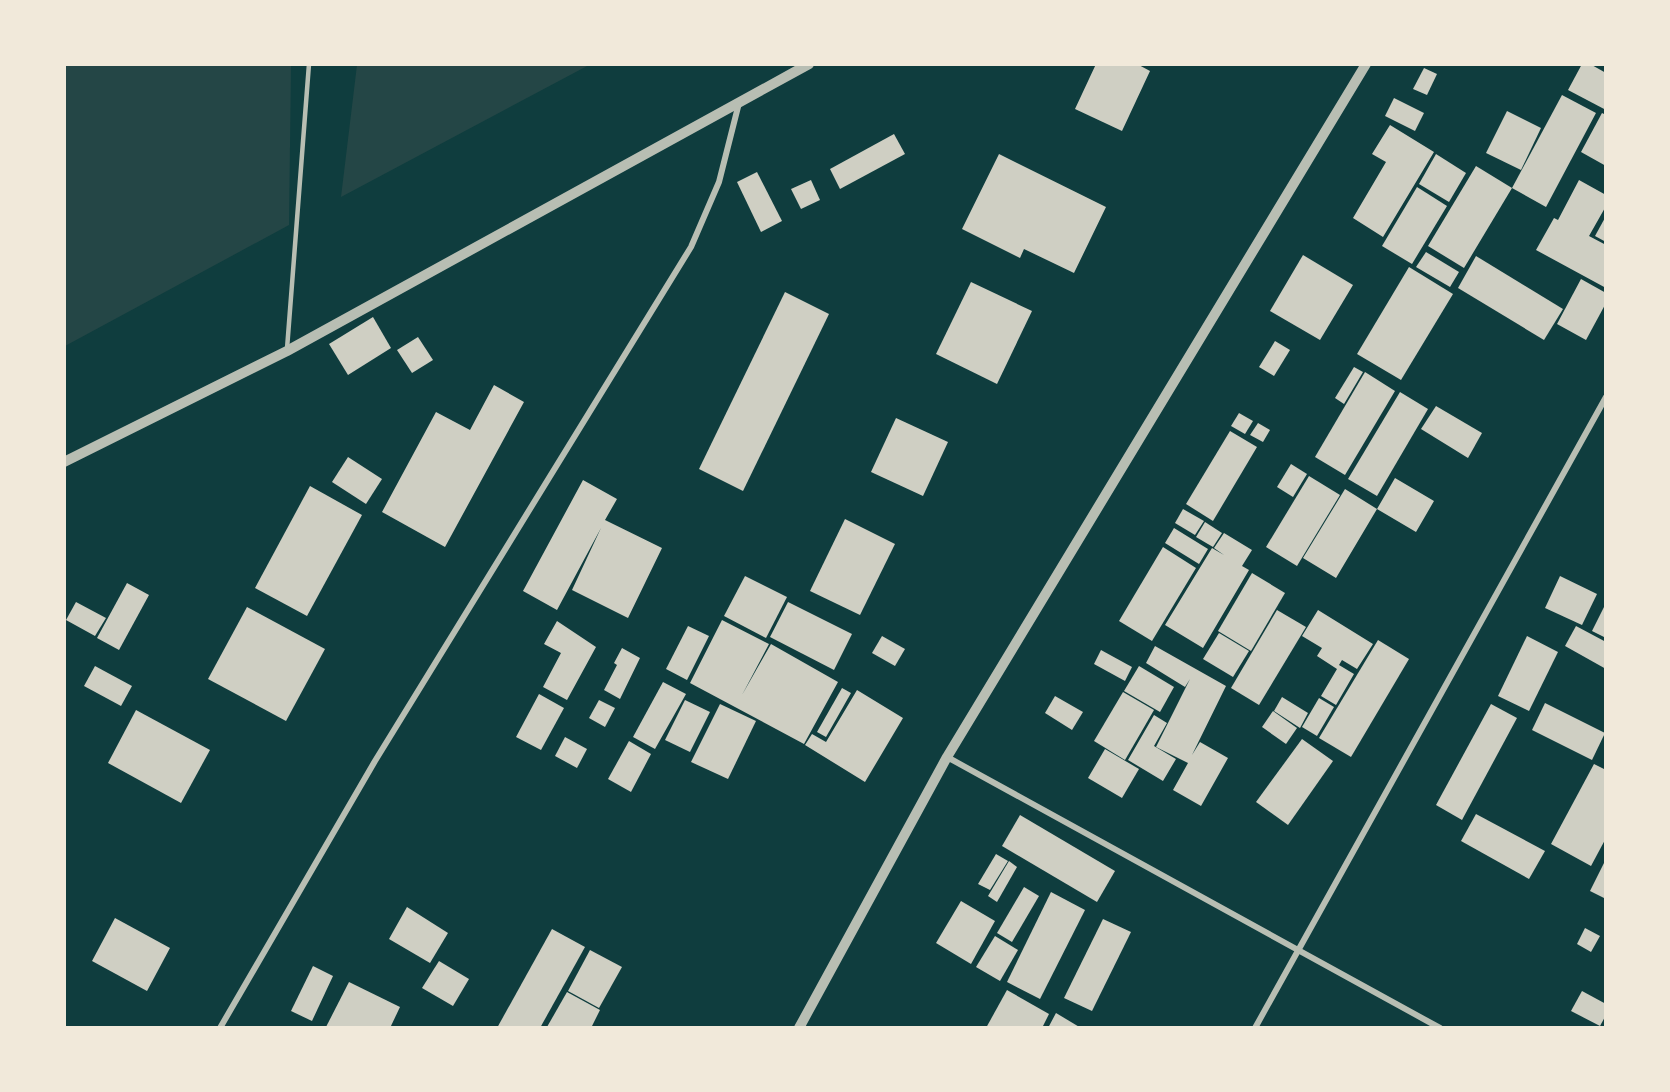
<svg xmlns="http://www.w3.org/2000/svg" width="1670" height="1092" viewBox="0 0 1670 1092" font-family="Quicksand,sans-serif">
<rect width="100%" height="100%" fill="#0f3d3e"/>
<g fill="#244646">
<path d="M65 64 291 65 289 225 65 346Z"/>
<path d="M357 65V64L589 65 341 197Z"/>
</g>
<g fill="#cfcfc3">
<path d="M1096 64H1137L1150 71 1122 131 1075 109Z"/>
<path d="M1582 64H1590L1606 73V110L1568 90Z"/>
<path d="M1424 68 1437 74 1427 95 1413 89Z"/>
<path d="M1562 95 1596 113 1546 207 1512 188Z"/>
<path d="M1394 98 1424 113 1415 131 1385 116Z"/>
<path d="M1507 111 1541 128 1521 170 1486 153Z"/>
<path d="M1602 113 1606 115V166L1581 152Z"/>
<path d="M1390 125 1434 152 1383 237 1353 218 1386 162 1372 154Z"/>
<path d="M894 134 905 154 840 189 830 169Z"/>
<path d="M999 154 1106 207 1074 273 1024 249 1020 258 962 229Z"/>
<path d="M1436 154 1466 173 1449 202 1419 184Z"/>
<path d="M1476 166 1512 188 1464 268 1428 246Z"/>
<path d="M757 172 782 221 761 232 737 182Z"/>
<path d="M811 180 820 200 801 209 791 189Z"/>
<path d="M1579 180 1606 195V206L1589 236 1606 245V288L1536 250 1554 218 1558 220Z"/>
<path d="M1417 187 1447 206 1412 264 1382 246Z"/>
<path d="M1606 216V242L1595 236Z"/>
<path d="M1426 252 1459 272 1450 287 1416 267Z"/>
<path d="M1303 255 1353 285 1320 340 1270 311Z"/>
<path d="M1476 256 1563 309 1544 340 1458 288Z"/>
<path d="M1409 267 1453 294 1401 380 1357 354Z"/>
<path d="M1581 279 1606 293V303L1586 340 1557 324Z"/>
<path d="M971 282 1032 311 997 384 936 354Z"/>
<path d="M785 292 829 314 743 491 699 469Z"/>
<path d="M373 317 391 348 348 375 329 344Z"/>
<path d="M418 337 433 360 412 373 397 350Z"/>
<path d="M1275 341 1290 350 1274 376 1259 367Z"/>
<path d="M1354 367 1363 372 1344 404 1335 398Z"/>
<path d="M1365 372 1395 391 1345 475 1315 457Z"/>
<path d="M494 385 524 402 445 547 382 512 436 412 470 430Z"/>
<path d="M1400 392 1428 409 1377 496 1348 479Z"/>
<path d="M1436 406 1482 433 1468 458 1421 429Z"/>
<path d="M1239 413 1253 421 1245 434 1231 426Z"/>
<path d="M896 418 948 442 923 496 871 472Z"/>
<path d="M1258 423 1270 430 1263 442 1250 435Z"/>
<path d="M1230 431 1257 447 1213 521 1186 504Z"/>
<path d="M348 457 382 479 366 504 332 482Z"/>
<path d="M1291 464 1307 474 1293 497 1277 487Z"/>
<path d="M1309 476 1340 495 1297 566 1266 547Z"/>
<path d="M1395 478 1434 501 1416 532 1377 509 1336 578 1303 558 1345 489 1377 509Z"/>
<path d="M583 480 617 499 605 520 662 548 628 618 572 590 601 528 557 610 523 591Z"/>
<path d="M310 486 362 515 307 616 255 588Z"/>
<path d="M1183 509 1204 521 1195 535 1175 523Z"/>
<path d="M845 519 895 544 860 615 810 591Z"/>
<path d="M1205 522 1222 533 1213 547 1196 537Z"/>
<path d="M1174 528 1208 549 1199 564 1165 543Z"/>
<path d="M1224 533 1252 550 1242 566 1249 570 1203 648 1165 625 1212 548 1224 555 1214 548Z"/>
<path d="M1163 547 1196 568 1152 641 1119 621Z"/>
<path d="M1252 573 1285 593 1251 651 1218 631Z"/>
<path d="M745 576 787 597 766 638 724 616Z"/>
<path d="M1560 576 1597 594 1582 625 1545 608Z"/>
<path d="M127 583 149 595 119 650 97 638Z"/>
<path d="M76 602 106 618 95 636 66 620Z"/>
<path d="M788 602 852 634 834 670 770 637Z"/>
<path d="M1606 603V638L1592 631Z"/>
<path d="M247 607 325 649 286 721 208 679Z"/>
<path d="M1277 610 1306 627 1259 705 1231 688Z"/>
<path d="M1318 610 1373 644 1357 669 1342 660 1339 665 1354 674 1336 705 1321 696 1337 669 1317 656 1322 648 1302 636Z"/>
<path d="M722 620 769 644 742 695 771 644 838 682 804 744 690 683Z"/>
<path d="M557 621 596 647 567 700 543 687 561 653 544 644Z"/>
<path d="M688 626 709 636 687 680 666 669Z"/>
<path d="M1576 626 1606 642V669L1565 646Z"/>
<path d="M1219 633 1249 651 1233 677 1203 659Z"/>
<path d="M882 636 905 649 895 666 872 653Z"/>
<path d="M1527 636 1558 652 1529 711 1498 696Z"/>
<path d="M1378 640 1409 659 1351 757 1319 738Z"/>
<path d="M1155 646 1226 686 1192 755 1200 742 1228 758 1201 806 1173 790 1188 763 1156 747 1190 679 1185 687 1146 663Z"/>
<path d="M622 648 640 658 620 699 604 690 617 665 614 663Z"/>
<path d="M1101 650 1132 667 1125 681 1094 664Z"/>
<path d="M95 666 132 686 121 706 84 686Z"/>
<path d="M1139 666 1174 687 1160 712 1124 691Z"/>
<path d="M663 682 686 694 655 749 633 737Z"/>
<path d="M842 688 851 693 826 737 817 732Z"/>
<path d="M857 690 903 718 865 782 805 745 812 734 826 742Z"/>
<path d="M1123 692 1154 710 1125 760 1094 741Z"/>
<path d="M539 694 564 708 541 750 516 737Z"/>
<path d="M1055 696 1083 712 1072 730 1045 713Z"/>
<path d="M1282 697 1308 713 1300 728 1274 711Z"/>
<path d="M1319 698 1334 707 1317 736 1302 727Z"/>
<path d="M599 700 615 708 605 727 589 718Z"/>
<path d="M685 700 710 712 690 752 665 740Z"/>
<path d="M1545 703 1605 733 1592 760 1532 730Z"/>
<path d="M720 704 756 721 728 779 691 762Z"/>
<path d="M1491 704 1517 718 1462 820 1436 805Z"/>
<path d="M136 710 210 750 181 803 108 763Z"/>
<path d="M1273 711 1297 728 1286 744 1262 727Z"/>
<path d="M1154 715 1167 723 1154 746 1176 759 1163 781 1128 760Z"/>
<path d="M565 737 587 749 577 768 555 756Z"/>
<path d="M1302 739 1333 761 1288 825 1256 802Z"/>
<path d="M629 741 651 754 631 792 608 779Z"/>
<path d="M1105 749 1139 769 1122 798 1088 778Z"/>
<path d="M1594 764 1606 770V838L1591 866 1551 844Z"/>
<path d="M1476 814 1545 851 1529 879 1461 841Z"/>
<path d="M1020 815 1115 871 1097 902 1002 846Z"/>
<path d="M996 854 1008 861 990 890 978 884Z"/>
<path d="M1606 859V899L1590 891Z"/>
<path d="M1009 861 1017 867 997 902 988 896Z"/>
<path d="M1024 887 1039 896 1012 942 997 933Z"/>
<path d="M1051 892 1085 910 1040 999 1007 982Z"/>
<path d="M961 901 995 921 971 964 936 943Z"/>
<path d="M407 907 448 933 430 963 389 939Z"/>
<path d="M115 918 170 948 147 991 92 961Z"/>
<path d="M1103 919 1131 932 1092 1011 1064 998Z"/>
<path d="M1585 928 1600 936 1591 952 1577 944Z"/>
<path d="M552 929 585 947 540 1028H497Z"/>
<path d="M995 936 1018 950 1000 981 976 967Z"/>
<path d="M590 950 622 967 599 1008 568 991Z"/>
<path d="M439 961 469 979 453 1006 422 988Z"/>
<path d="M313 966 333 976 312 1021 291 1011Z"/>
<path d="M349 982 400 1007 390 1028 326 1027Z"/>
<path d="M1007 990 1049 1014 1042 1028H986Z"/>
<path d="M1582 991 1606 1004V1015L1600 1026 1571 1011Z"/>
<path d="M567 992 600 1010 591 1028 547 1027Z"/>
<path d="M1056 1013 1081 1028H1048Z"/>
</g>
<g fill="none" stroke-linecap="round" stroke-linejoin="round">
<path stroke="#b8beb3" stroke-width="4.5" d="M287 349 309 64"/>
<g stroke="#b8beb3" stroke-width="6">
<path d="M947 757 1440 1028"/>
<path d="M220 1028 375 761 691 247 719 182 739 103"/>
<path d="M1255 1028 1606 397"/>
</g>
<g stroke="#b8beb3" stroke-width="10">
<path d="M64 462 287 351 809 64"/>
<path d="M799 1028 947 757 1366 64"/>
</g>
</g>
<rect width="1670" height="1092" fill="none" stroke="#f1e9da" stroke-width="132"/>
</svg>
